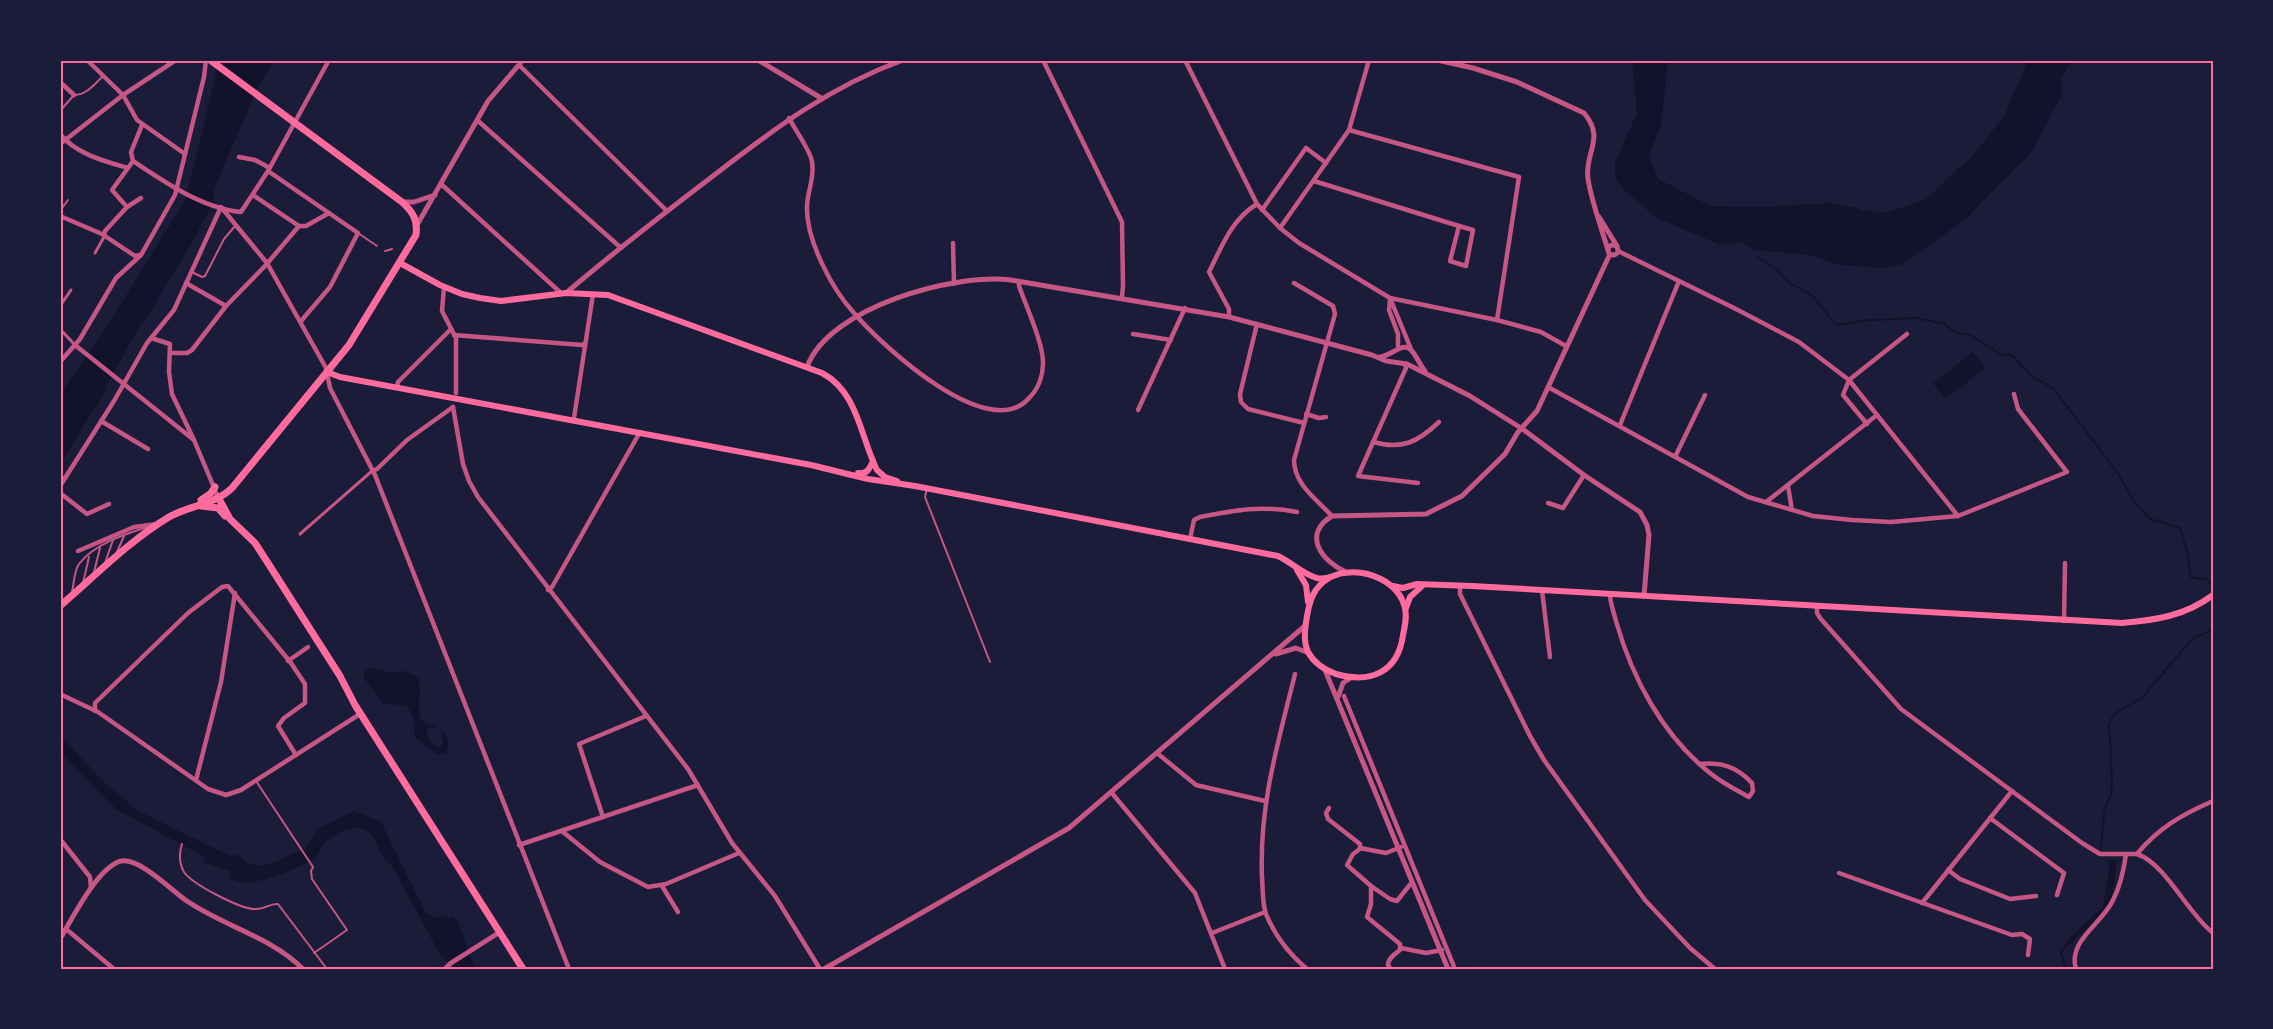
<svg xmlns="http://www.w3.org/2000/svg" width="2273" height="1029" viewBox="0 0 2273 1029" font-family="Ubuntu,sans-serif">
<rect width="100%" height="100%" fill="#1b1b3a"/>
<g fill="#12122b">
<path d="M222 60H274L257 89 214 189V199L211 207 190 246 158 298 151 313 139 327 104 390 106 391 60 463V395L104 331 186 199 216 72Z"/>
<path d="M1632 60H1668L1661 124 1649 155 1658 179 1711 206 1761 207 1831 203 1856 208 1863 211 1889 212 1926 199 1971 157 2004 117 2028 60H2071L2060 81 2063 92 2033 150 1966 219 1903 264 1885 268 1838 265 1810 255 1754 250 1740 242 1721 245 1657 218 1624 190 1615 177V163L1637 113Z"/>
<path d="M1973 352 1986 368 1945 399 1933 383Z"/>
<path d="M370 668 394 673 405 671 418 678C423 689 414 716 424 722 428 725 434 724 438 727L427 728C426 737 430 746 440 747L443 744 441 734 443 732 449 741 446 754H436L415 737 413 716 406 705 384 704 364 678V672Z"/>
<path d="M60 735 103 781 138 811 232 857 237 854C243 857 243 860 248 863 268 873 288 852 306 849L318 829 354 811 381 822 425 912 437 918 444 916 449 918 453 916 458 921 475 969H456L451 963 442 958 392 866C377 858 381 837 365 830 352 823 333 834 324 844 320 849 318 856 313 859 301 868 257 885 243 882 238 882 233 879 229 878L231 871 204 862 205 857 116 809 60 752Z"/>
<path d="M2107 860 2117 861C2115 876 2114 898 2105 911 2096 924 2080 930 2072 944L2064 943 2103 907 2109 869Z"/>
</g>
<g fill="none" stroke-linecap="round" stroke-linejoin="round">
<g stroke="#12122b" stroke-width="2">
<path d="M1758 257 1775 268 1788 282 1812 295 1836 325 1870 320 1916 318 1944 324 1957 333 1970 335 2004 356 2011 354 2031 376 2053 388 2117 472 2135 503 2150 519 2180 528 2187 551 2191 577 2208 580 2212 588"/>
<path d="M2101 849 2104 812 2111 794 2112 778 2109 724 2115 713 2142 698 2191 640 2213 629"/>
<path d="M2066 969 2061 952 2069 942"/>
</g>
<g stroke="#c65784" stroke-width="2">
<path d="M60 111 74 95C86 95 94 85 102 77"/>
<path d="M60 211 68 200"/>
<path d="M358 233 377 246"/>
<path d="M385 251 392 249"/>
<path d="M192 272 202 277 205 276 224 239 235 226"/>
<path d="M927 488 925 497 990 662"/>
<path d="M117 552 124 536"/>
<path d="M105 563 113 540"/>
<path d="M94 572 100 548"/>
<path d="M83 583 89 557"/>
<path d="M72 592C74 583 74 571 79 564 94 544 125 534 148 527"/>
<path d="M256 781 313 867 311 871 312 879 347 930 314 953"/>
<path d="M182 844C179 853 179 863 184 872 192 884 240 909 255 909 264 910 270 903 278 904L327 969"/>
</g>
<g stroke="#c65784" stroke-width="3">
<path d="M95 253 104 237"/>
<path d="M60 306 71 290"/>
<path d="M60 329 75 345"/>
<path d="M300 534 372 471"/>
</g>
<g stroke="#c65784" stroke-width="4.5">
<path d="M87 60 123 95 137 120 185 154"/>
<path d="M1043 60 1122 222 1123 286 1122 297"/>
<path d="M1185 60 1257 204 1280 228 1299 243 1390 298 1497 320 1541 332 1566 346"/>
<path d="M519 65 667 211"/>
<path d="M60 82 74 95"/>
<path d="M789 118C795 130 811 151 812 162 815 178 807 192 807 207 806 240 832 289 854 313 881 345 990 446 1030 397 1038 389 1043 376 1043 364 1044 345 1026 306 1019 286V281"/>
<path d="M477 120 620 247"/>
<path d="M142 125 131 152 133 161C164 182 202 208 241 212L268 171 329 60"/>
<path d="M1349 130 1519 177 1497 320"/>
<path d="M60 134C76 154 104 161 128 168"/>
<path d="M60 144 123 95 176 60"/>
<path d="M239 157 255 160 268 167"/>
<path d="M268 171 358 233 330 287 301 321"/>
<path d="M1314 181 1459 226"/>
<path d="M441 184 561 293"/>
<path d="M253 195 299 226H306L329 213"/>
<path d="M127 207 141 198"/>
<path d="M1262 210 1306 148 1326 163"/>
<path d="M60 216 102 234 135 256 140 255"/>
<path d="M1459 226 1473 230 1466 266 1450 261Z"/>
<path d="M1280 228 1349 130 1369 60"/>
<path d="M104 236 105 231 127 207 112 190 133 161"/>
<path d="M953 243 954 284"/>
<path d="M1618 251 1734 308 1799 342 1849 380 1958 516"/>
<path d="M186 283 226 306"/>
<path d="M1294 283 1333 306 1335 314 1294 460C1294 484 1316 499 1332 516"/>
<path d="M444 287 442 311 456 338V393"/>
<path d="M1390 298 1411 349"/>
<path d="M1390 300 1389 310 1398 334V349"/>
<path d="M1229 317V309L1209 272C1222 246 1232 219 1257 204"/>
<path d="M1257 324 1240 394 1241 402 1248 409 1304 423"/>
<path d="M1133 334 1171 340"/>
<path d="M454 335 582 345 585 343"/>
<path d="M151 338 170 344 169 372 172 394 194 440"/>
<path d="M75 345 194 440 218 497"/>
<path d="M170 353H187L192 350 226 306 265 266 299 226"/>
<path d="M60 362 80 339 116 278 141 255 175 195 204 77 206 60"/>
<path d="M1405 364 1406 368 1358 476 1418 483"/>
<path d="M397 387 398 382 450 330"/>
<path d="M1548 387 1748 497 1813 516 1852 520 1891 522 1958 516 2067 472 2018 409 2014 394"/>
<path d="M453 407 463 464 469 481 478 497 688 769 732 843 775 896 820 969"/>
<path d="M1138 410 1185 308"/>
<path d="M1306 414 1319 418 1326 417"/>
<path d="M571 420 574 418 593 294"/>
<path d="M101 421 148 449"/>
<path d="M1867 424 1843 395 1849 380 1907 334"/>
<path d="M1620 425 1679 281"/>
<path d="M1373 442C1402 450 1418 442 1439 422"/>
<path d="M1675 457 1705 395"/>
<path d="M372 471 377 469 407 440 453 407"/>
<path d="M60 486 114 401 147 343 174 310 221 207 267 263 326 368 330 388 375 475 569 969"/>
<path d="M1788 486 1792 510"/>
<path d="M60 493 87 514 109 504"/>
<path d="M1766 502 1877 415"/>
<path d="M1548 503 1563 508 1584 475"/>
<path d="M1190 539 1194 520 1200 517C1236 510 1260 505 1297 512"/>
<path d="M78 551 134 527 157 524"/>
<path d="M1460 585V594L1530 736 1544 760 1645 900 1690 948 1715 969"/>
<path d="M548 590 552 587 640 432"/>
<path d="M1542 590 1550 657"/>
<path d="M1610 594C1610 603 1614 613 1616 621 1632 678 1663 736 1710 773 1722 783 1736 790 1749 797L1753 791 1752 783C1736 766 1721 762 1699 764"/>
<path d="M1817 606V613L1820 618 1901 709 2082 843 2100 854H2137C2158 828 2183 814 2213 801"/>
<path d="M2064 621 2065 563"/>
<path d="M288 661 308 647"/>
<path d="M1295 674C1278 743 1259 805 1262 877 1263 889 1262 903 1266 914 1275 936 1289 954 1307 969"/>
<path d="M60 694 98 712 208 789 226 795 241 790 360 714"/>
<path d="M1344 696 1455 969"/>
<path d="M95 711V703L188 613 222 587 228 586 291 663 305 684V703L284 718 278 726 296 755"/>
<path d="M1157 753 1196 785 1265 801"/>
<path d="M196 780 221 682 235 593"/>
<path d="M1111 792 1195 893 1225 969"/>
<path d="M1329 808 1326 813 1328 819 1360 844V849L1353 854 1347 865 1371 886V904L1367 917 1400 944V950C1395 954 1388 958 1388 965L1391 969"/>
<path d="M603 817 579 744 646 716"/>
<path d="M1990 818 2064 873 2057 895"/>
<path d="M563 832 600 862 648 887 666 884 739 853"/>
<path d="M60 839 90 877 91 888"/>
<path d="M519 845 698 785"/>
<path d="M1360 848 1386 853 1401 847"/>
<path d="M2137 854C2165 863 2188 914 2213 933"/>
<path d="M1948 870 1960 879 2010 899 2036 896"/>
<path d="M1839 873 2012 935 2022 934 2030 939 2028 955"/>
<path d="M662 886 678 912"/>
<path d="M1371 886 1390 899 1397 901 1412 882"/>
<path d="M1922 903 2012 791"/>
<path d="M66 929 114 969"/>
<path d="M1212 933 1265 912"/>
<path d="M1401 948 1426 953 1442 950"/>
<path d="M2076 969C2067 941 2103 923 2113 900 2120 887 2124 868 2126 854"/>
</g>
<g stroke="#c65784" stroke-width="5">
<path d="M758 60 821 98"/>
<path d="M1437 60 1473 68 1517 82 1584 113C1606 139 1584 152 1588 179 1592 203 1601 227 1608 250"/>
<path d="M402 202H414L435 195"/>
<path d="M1599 217 1617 246"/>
<path d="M417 225 488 101 523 60"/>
<circle cx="1613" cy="250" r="5"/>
<path d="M566 293C614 252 663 214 713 176 774 129 829 87 903 60"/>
<path d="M1380 357C1391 356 1404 341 1411 350 1417 356 1419 364 1425 371"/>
<path d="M807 367C829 307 954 273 1011 280L1229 317 1372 355 1386 361 1407 364 1470 396 1521 428 1584 475 1640 512 1647 525 1649 535 1644 596"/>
<path d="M1346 572C1321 561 1302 534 1332 516L1426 514 1462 496 1505 454 1518 432 1537 411 1610 254"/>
<path d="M1276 654 1296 648 1309 653"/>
<path d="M1325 670 1448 969"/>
<path d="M1338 697 1343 683 1352 677"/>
<path d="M60 939C72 919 96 871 118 862 136 854 170 889 184 899 222 926 270 936 303 969"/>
<path d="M445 969 451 963 500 932"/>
<path d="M824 969 1069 828 1306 625"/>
</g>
<g stroke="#ff6b9d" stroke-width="6">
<path d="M400 263 440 285 462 294 480 298 501 301 566 293 608 295 822 373C858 392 860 436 877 470L885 477 897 481"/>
<path d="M327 372 340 377 811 465 868 479 915 486 1278 556C1291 562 1304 575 1317 578 1327 581 1334 574 1344 573 1368 569 1399 582 1405 608 1407 617 1405 626 1403 635 1398 672 1371 684 1336 674 1325 670 1314 663 1308 652 1303 641 1305 628 1307 616 1310 599 1314 587 1329 578"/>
<path d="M858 473C867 474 869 470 873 461"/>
<path d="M1297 570 1306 585 1308 602"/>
<path d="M1393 586 1403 588 1417 584 1472 586 2122 623C2156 620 2185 616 2213 595"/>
<path d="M1406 608 1410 597 1422 586"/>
</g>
<g stroke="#ff6b9d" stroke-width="7">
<path d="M218 497 230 519 255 543 266 560 340 676 355 705 523 969"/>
<path d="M201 500 211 493 215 487"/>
<path d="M201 506 218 508 225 516"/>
<path d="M60 606C95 576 129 541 169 517 188 506 216 504 232 488L349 345 416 235C418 220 413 212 402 202L210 60"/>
</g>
</g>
<rect width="2273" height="1029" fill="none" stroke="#1b1b3a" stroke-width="123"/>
<rect x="62" y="62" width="2150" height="906" fill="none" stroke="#ff6b9d" stroke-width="2"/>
</svg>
